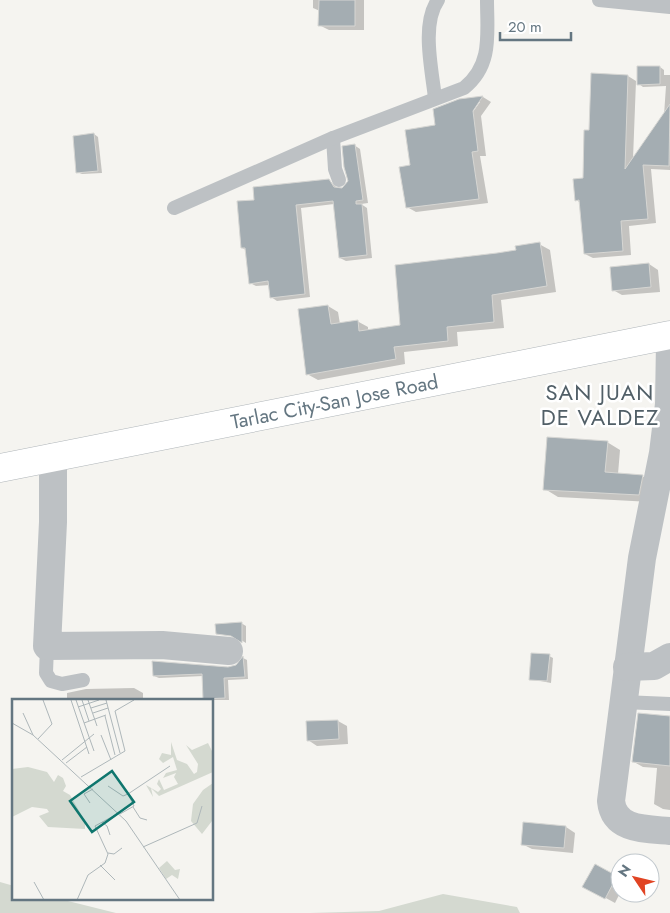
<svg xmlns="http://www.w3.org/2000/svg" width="670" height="913" viewBox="0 0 670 913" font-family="Jost,sans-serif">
<rect width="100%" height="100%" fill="#f5f4f0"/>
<g fill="#d4d9d0">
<path d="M0 882 14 886V899H60L116 913H0Z"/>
<path d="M443 894 517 907 520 913H310L379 911Z"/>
</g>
<g fill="#0003" fill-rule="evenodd">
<path d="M313 0H364V30H329L319 25 320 11 313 8Z"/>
<path d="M660 67 664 70V75H670V170L651 169 656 223 629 226 631 255 593 258 585 254 581 203 576 200 584 179 590 132 628 76 636 81 633 159 664 115 666 86 643 87 639 84Z"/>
<path d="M483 97 491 102 481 116 486 156H480L488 203 416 212 407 207 411 166 436 126 460 100ZM477 102H480L470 116Z"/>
<path d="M94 134 98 137 102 173 82 174 77 172Z"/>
<path d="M354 145 360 149 368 203 361 204 367 208 372 258 346 261 340 258 334 204 301 208 310 297 277 301 271 297 270 285 256 286 250 283 246 250 242 248 255 201 329 180 338 189H343L349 181Z"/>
<path d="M539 244 550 250 556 292 501 300 504 328 457 332 458 346 404 352 405 364 318 380 307 374 328 306 338 312 340 324 357 321 368 327V331L402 326 517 251Z"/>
<path d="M649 264 658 270 660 292 622 295 613 290Z"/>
<path d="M607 442 620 450 618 474 642 476 655 483 651 502 558 497 545 489Z"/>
<path d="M241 623 246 626V643L236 637 217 633Z"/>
<path d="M549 656 553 658 551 683 530 679Z"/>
<path d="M243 658 247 660 248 679 228 680 229 700H208L204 698 203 676 159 678 154 676 237 666Z"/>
<path d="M134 688 143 693V700H67V693L86 689Z"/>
<path d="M670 718V810L663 809 654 804 657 768 643 767 634 762Z"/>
<path d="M338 721 347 726 348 744 317 746 308 740Z"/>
<path d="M566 827 575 833 573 853 532 849 522 844Z"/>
<path d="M595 866 620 879V893L615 903 584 886Z"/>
</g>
<g fill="#a4adb2" stroke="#d6d6d3">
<path d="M319 0H355V26H318Z"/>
<path d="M637 66H660V84L637 85Z"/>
<path d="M591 73 628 75 625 169 670 104 669 166 643 165 648 219 621 221 623 251 584 254 579 200 575 201 573 179 583 178 584 130H589Z"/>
<path d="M483 96 473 111 478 151 472 152 479 199 406 208 399 167 410 165 405 130 435 125 433 109 459 99Z"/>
<path d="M94 133 98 171 76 173 73 136Z"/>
<path d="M355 144 363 200 356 201V204H362L367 255 339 258 333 201 296 205 305 294 270 298 268 281 249 284 245 248H241L237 201 254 200 253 187 329 179 334 187 342 188 348 181 344 167 342 146Z"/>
<path d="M540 242 547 286 492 295 494 322 447 327 448 341 394 347 396 359 306 375 298 309 328 305 331 324 358 320 359 331 400 325 395 265 497 253 516 250 515 246Z"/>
<path d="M649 263 651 287 612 291 610 267Z"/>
<path d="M547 437 608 441 605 472 643 475 639 495 543 490Z"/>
<path d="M242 622V643L231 636 216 634 215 624Z"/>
<path d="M531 653 550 654 547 681 529 680Z"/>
<path d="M243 656 245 677 224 678 225 698 203 699 202 674 153 676 152 661 228 667 236 665Z"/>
<path d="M638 713 670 716V766L632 762Z"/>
<path d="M338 720 339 739 307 741 306 721Z"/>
<path d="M523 822 566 826 564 848 521 845Z"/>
<path d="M595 864 617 876 605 899 582 887Z"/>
</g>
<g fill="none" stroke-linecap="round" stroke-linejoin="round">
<defs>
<g id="secondary">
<path id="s1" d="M0 468 670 335"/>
</g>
</defs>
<use href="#secondary" stroke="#afb5b9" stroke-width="29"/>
<g stroke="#bdc1c4" stroke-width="14">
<path d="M599 0 670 7"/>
<path d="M435 98C432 70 421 24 438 0"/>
<path d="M333 138 335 169 339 180"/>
<path d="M174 208 333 138 464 88C493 65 487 33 487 0"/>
<path d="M47 646 46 673 51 681 62 684 83 680"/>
<path d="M623 702 670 704"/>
</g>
<g stroke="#bdc1c4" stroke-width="28">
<path d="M670 342 669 404 663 453 642 558 611 801C614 831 647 829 670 831"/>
<path d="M53 457V522L47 646 162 645 229 651"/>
<path d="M627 667 654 666 670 657"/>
</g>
<use href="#secondary" stroke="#fff" stroke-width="28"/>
</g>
<g text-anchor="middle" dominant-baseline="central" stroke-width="5" stroke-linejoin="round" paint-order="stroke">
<g font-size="20" fill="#647681" stroke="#fff">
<text stroke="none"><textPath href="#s1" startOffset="341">Tarlac City-San Jose Road</textPath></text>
</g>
<g font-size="22" letter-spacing="1" fill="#515f67" stroke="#fff">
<text x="600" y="392">SAN JUAN<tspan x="600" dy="25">DE VALDEZ</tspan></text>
</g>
</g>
<g transform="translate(12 699)">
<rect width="201" height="201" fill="#f5f4f0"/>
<path d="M159 43 165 61 175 65 182 75 185 73 186 65 174 46 180 51 196 44 201 54V73L147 97 139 89 141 98 134 86 146 93 149 90 145 85 147 80 152 91 166 85 162 78 164 74 151 79 154 74 165 71 161 58 151 64 147 60 150 54 159 56ZM16 68 35 73 42 83 46 76 51 79 54 87 51 92 58 96 73 122V130L36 128 27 117 37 113 35 110 20 108 0 118V70ZM201 76 200 122 190 135 179 122 181 105 191 91 201 84ZM155 162 163 171 168 170 166 180 160 176 154 180 147 169Z" fill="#d4d9d0"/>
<path fill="none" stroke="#aeb7ba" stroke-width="1" d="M59 1 77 55M64 1 82 52M70 1 77 22M76 1 85 27M94 1 108 54M66 8 87 1M79 9 95 4M11 14 21 36M81 14 96 9M93 17 103 56M0 24 21 36 114 122 168 201M72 24 94 16M89 36 99 61M26 40 40 25 31 1M50 61 82 35M54 64 75 48M69 78 113 52 103 12 122 1M96 87 111 97 116 95M78 104 72 95 81 90M121 108 128 119 135 121M108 115 122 107 116 95 158 67M90 123 95 127 98 136M131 148 185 124 190 107M96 154 102 155 110 149M88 166 103 181M22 183 32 201M65 201 76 176 93 164 96 155 83 127 107 114"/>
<path fill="#0f766e" fill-opacity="0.15" stroke="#0f766e" stroke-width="2.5" d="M100 72 122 103 80 133 58 102Z"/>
<rect width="201" height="201" fill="none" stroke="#647681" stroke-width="2.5"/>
</g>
<g transform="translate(635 878) rotate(305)"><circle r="24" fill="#ffffff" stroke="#c1c8cd"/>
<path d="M0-4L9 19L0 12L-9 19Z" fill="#e14423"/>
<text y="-8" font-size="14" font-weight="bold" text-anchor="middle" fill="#647681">N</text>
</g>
<path d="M500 32v8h71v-8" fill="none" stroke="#647681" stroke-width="2.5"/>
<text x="508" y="32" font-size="15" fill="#647681" stroke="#ffffff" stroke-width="4" paint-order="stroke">20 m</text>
</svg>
